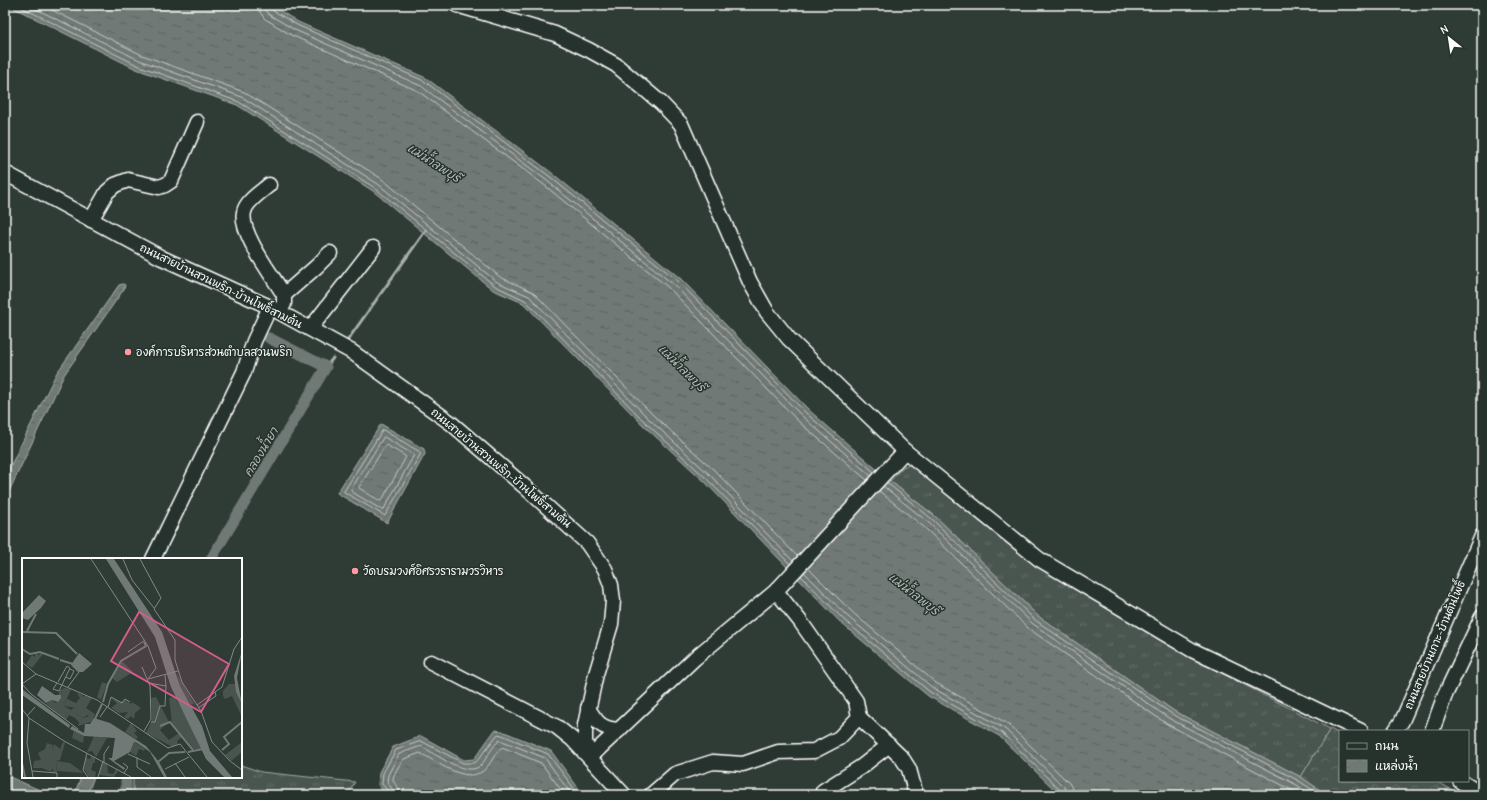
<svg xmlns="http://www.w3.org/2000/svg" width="1487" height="800" viewBox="0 0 1487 800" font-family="'Comic Neue','Playpen Sans Thai',sans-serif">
<defs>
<pattern id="grass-tufts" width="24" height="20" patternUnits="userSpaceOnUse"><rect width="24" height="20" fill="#4a544f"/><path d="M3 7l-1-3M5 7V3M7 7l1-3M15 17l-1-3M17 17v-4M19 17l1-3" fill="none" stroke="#656e69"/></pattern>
<pattern id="forest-crowns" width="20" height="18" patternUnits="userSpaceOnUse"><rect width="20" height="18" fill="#4a544f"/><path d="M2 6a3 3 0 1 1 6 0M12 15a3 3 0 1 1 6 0" fill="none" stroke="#656e69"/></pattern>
<pattern id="water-ripples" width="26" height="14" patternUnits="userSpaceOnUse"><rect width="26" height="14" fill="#707975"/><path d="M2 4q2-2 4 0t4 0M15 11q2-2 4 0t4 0" fill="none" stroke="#5e6260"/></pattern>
</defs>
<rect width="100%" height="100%" fill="#2f3b35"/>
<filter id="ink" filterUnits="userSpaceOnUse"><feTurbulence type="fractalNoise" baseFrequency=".025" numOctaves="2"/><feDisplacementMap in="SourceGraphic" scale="8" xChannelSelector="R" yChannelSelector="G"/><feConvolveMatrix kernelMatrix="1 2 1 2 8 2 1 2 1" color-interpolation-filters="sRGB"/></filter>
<g filter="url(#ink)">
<g fill="url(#grass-tufts)" stroke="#a4aaa7">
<path d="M912 465 1034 565 1171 647 1330 729 1301 777 1174 711 1038 616 935 516 890 481 904 466Z"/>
<path d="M241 765 261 772 355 782 347 795H133V777H241Z"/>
</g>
<path fill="url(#forest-crowns)" stroke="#a4aaa7" d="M1330 729 1340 734V781H1436L1461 795H1327L1301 777Z"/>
<g fill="url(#water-ripples)" stroke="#a9afac">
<path d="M8 5H271L298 22 426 78 552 173 680 278 810 411 890 481 935 516 1038 616 1174 711 1301 777 1327 795H1060L999 736 928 696 841 623 704 481 644 426 523 303 493 290 373 191 237 105 136 69Z"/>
<path d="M123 284 125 285 124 289 64 375 5 500V477L56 374 119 285Z"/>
<path d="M381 424 424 449 425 454 387 523 337 493Z"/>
<path d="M495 730 502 731 551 751 579 789 587 795H386L378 785 379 772 393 747 421 736 464 760 474 759Z"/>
<path d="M5 775 51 795H23L5 789Z"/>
<path d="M81 777H94L87 795H74Z"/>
</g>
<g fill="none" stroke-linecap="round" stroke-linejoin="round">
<g stroke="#c6c9c8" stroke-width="1">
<path d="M17 5 137 65 239 102 375 188 495 286 525 300 646 423 706 478 790 564"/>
<path d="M28 5 139 60 242 97 378 184 497 282 529 296 650 420 710 475 793 561"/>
<path d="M42 5 142 55 244 92 382 179 500 277 533 292 654 416 714 470 797 556"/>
<path d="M258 5 260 12 264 18 291 35 418 91 543 184 670 289 799 422 867 480"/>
<path d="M264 5 265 10 268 14 295 30 421 86 546 180 674 285 803 417 871 476"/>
<path d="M270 5 272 10 297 25 424 81 549 176 678 281 807 414 874 472"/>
<path d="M383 430 420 452 421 453 385 516 344 492Z"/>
<path d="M384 437 414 455 384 509 382 510 352 492 351 490Z"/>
<path d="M386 445 405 456 406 457 382 500 380 501 359 488Z"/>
<path d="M887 483 932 519 1035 620 1172 714 1299 781 1320 795"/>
<path d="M883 486 929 523 1033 624 1170 719 1297 785 1311 795"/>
<path d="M879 491 925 528 1029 629 1167 724 1301 795"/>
<path d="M808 568 852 612 936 683 1008 724 1069 783 1072 788 1073 795"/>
<path d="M804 572 847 616 933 688 1005 729 1064 787 1067 795"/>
<path d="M801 576 844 620 930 692 1002 733 1061 791 1062 795"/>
<path d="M389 795 388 791 382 784 383 773 396 750 421 741 463 763H474L477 761 498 734 502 735 548 754 576 791 580 795"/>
<path d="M394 795 393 790 387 782 388 775 399 754 421 746C434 753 468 779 481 765 488 757 492 746 500 740L545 758 572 795"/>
<path d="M400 795C399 787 395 785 393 780 392 776 401 762 404 759L420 753C436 761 465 784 483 771 491 765 494 753 502 747L541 763 565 795"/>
</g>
<g stroke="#a9afac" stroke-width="3">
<path d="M347 341 426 230"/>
<path d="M326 367 333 358"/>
</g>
<g stroke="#707975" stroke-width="11">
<path d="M211 559 326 367 269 338"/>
<path d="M126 777V795"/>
</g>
<defs>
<g id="minor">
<path d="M457 5 555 34 589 50 616 65 661 103 681 124 750 282 767 312 789 339 905 451 1039 559 1192 650 1361 731"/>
<path d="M5 173 162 258 270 307 352 352 451 423 524 486 587 543 605 569 611 585 613 601 611 624 596 674 585 725V742L590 757"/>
<path d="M269 185C261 192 246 201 244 212 239 233 273 276 284 295"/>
<path d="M91 220 107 192 115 185 128 180 159 187 165 185 171 181 197 122"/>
<path d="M284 304V295L316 267 330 253"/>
<path d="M310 329 373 248"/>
<path d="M153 559 244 372 254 341 270 307"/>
<path d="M431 662 557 727 572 739 624 795"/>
<path d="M588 708C596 722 601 729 619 730"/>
<path d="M859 717 902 758 909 769 916 795"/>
<path d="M1395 731 1402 721 1482 536"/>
<path d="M1432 731 1445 695 1482 617"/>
<path d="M590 757 695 658 776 591 905 451"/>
<path d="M1460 781 1482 795"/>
<path d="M823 791 861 767 889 745"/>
<path d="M651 795 675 774 713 762 743 764 778 752 814 751 839 738 859 717 856 701 800 621 776 591"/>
</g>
</defs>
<use href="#minor" stroke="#fff" stroke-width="17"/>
<use href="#minor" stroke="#26332d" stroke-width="14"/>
</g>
</g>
<g fill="#ff9aa2" stroke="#26332d" stroke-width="1.5">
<circle cx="128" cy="352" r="4"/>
<circle cx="355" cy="571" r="4"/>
</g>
<g text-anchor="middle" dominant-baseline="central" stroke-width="3" stroke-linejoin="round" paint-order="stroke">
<g font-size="11" fill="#fff" stroke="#26332d">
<text transform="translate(221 286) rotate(26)">ถนนสายบ้านสวนพริก-บ้านโพธิ์สามต้น</text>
<text transform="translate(501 468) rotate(40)">ถนนสายบ้านสวนพริก-บ้านโพธิ์สามต้น</text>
<text transform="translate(1435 645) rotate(-67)">ถนนสายบ้านเกาะ-บ้านต้นโพธิ์</text>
</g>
<g font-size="11" fill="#fff" stroke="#26332d" text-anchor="start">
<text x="136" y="352">องค์การบริหารส่วนตำบลสวนพริก</text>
<text x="363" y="571">วัดบรมวงศ์อิศรวรารามวรวิหาร</text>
</g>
<g font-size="12" font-style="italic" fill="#b8bcba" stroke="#26332d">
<text transform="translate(434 163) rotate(33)">แม่น้ำลพบุรี</text>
<text transform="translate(682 368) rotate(45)">แม่น้ำลพบุรี</text>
<text transform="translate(261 452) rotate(-59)">คลองน้ำยา</text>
<text transform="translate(914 594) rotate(38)">แม่น้ำลพบุรี</text>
</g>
</g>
<g transform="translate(22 558)">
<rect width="220" height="220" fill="#2f3b35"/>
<path d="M100 103 111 114 95 124 90 120ZM154 114 172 145 169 147 158 128ZM55 135 61 137 60 139 64 137 70 140 64 150 73 156 72 160 65 157 61 160 53 155V150L42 148 45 141 54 145 58 140ZM134 139 147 164 138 172 147 182 157 175 160 179 155 183 156 186 151 189 124 175 130 162 129 140ZM153 139 170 169 179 191H172L150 165 147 140ZM109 165 115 173 112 175 116 179 114 181 103 174Z" fill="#4a544f"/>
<path d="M13 95 17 97 19 95 21 96 10 110 4 106 10 97 13 99ZM80 124 85 126 79 142 75 139ZM207 126H213L220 146V159L210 138 203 141 201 138V133ZM43 130 49 131 42 148 49 152 56 148 62 151 61 155 54 152 53 155 61 160 70 157 72 160 69 164 56 168 57 164 53 160 47 157 44 162 24 146 30 142 34 145 39 137H36L38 132ZM89 140 98 144 103 142 109 146 110 144 119 150 113 155 112 161 109 158 106 161 102 159 106 154 97 155 89 150 95 145ZM52 173 62 178 61 185 50 180ZM72 178 85 180 74 199 70 193 65 194ZM41 184 43 185 38 202 34 203 35 215 31 214V210L29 214 20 210H11L12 203 19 202 16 195 23 191 25 185 31 187 30 193 32 186 38 191ZM112 184 123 191 122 193 117 191 114 198 108 194ZM69 198 73 200V205H71L69 212 74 214 73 219H67L62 211 64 200 68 201ZM81 204 85 205 86 215 91 216 94 211 96 213 92 219 77 217Z" fill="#4a544f"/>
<path d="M220 184V194L209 203 203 197ZM34 203 48 205 62 215 35 213Z" fill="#4a544f"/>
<path d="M84 1H92L140 74 158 128 180 168 188 193 210 219H202L184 201 149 129 133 79ZM17 37 24 43 19 50 6 62 0 60V55ZM220 93 215 120 220 146 214 134 212 118ZM57 95 70 106 61 114H56L49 107ZM20 128 33 137H39V140L36 144 30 142 24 145 15 137ZM0 131 48 167 47 170 0 137ZM72 160 88 165 124 188 137 204 145 219H142L128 194 115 185 112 184 108 194 92 203 103 210 102 212 86 200H90L93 180 62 178 48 171 50 168 62 175 63 166H68Z" fill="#707975"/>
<path fill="none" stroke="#707975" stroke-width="2" d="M5 73 14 56M1 74 34 75 55 96M0 91 8 96 18 94 37 101M38 102 51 106M81 144 86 126 99 103 124 88 122 84M73 161 80 146M138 168 148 164 171 192M200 192 207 186 202 179 220 164M166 194 181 191M136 204 147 195 163 194M0 205 3 219"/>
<path fill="none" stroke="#828986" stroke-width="1" d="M69 1 126 88 134 110 126 121M101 1 110 22 132 50M118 1 139 40 132 51 153 82V102L160 124 179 153 190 184 208 203 220 212M106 94 123 82M0 104 14 116 75 142 146 190 158 186 185 219M120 109 128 128 129 161 122 173M44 119 48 121 52 113 48 111M126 121 156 113M35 125 31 131 37 133 48 110 45 108 36 124M127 125 144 128 143 117M0 126 9 136 56 171M0 126 14 116M46 129 57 114M175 147 200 129 212 91 220 79M86 149 89 139 100 145 103 141 108 144M176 150 194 138 193 134M0 151 7 160 42 183 109 219M5 158 13 149M78 159 85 149M7 160 5 185 11 219M129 164H133L138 148H143L144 128M65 195 61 212 66 219M106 196 128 206M115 199V209L129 219M82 204V196L87 188M101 205 106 209 102 215M153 205 163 219M143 211 167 199M10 213 35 215V219M76 219 81 203"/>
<path fill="#d45d8c" fill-opacity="0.15" stroke="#d45d8c" stroke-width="2" d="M117 54 207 106 179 154 89 103Z"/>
<rect width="220" height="220" fill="none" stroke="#fff" stroke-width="2"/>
</g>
<rect width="1487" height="800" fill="none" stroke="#26332d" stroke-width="20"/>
<rect x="10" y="10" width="1467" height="780" fill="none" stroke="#fff" stroke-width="1.5" filter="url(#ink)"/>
<rect x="1339" y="730" width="130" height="52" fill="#26332d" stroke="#7d8581"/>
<rect x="1347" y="743" width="20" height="6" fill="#26332d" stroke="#7d8581"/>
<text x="1375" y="750" font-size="12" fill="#ffffff">ถนน</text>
<rect x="1347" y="760" width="20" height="12" fill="url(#water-ripples)" stroke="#7d8581"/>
<text x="1375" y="770" font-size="12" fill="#ffffff">แหล่งน้ำ</text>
<g transform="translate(1449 38) rotate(330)" stroke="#26332d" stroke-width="3" paint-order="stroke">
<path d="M0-3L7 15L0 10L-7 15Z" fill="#ffffff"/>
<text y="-6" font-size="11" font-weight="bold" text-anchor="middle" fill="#ffffff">N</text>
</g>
</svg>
